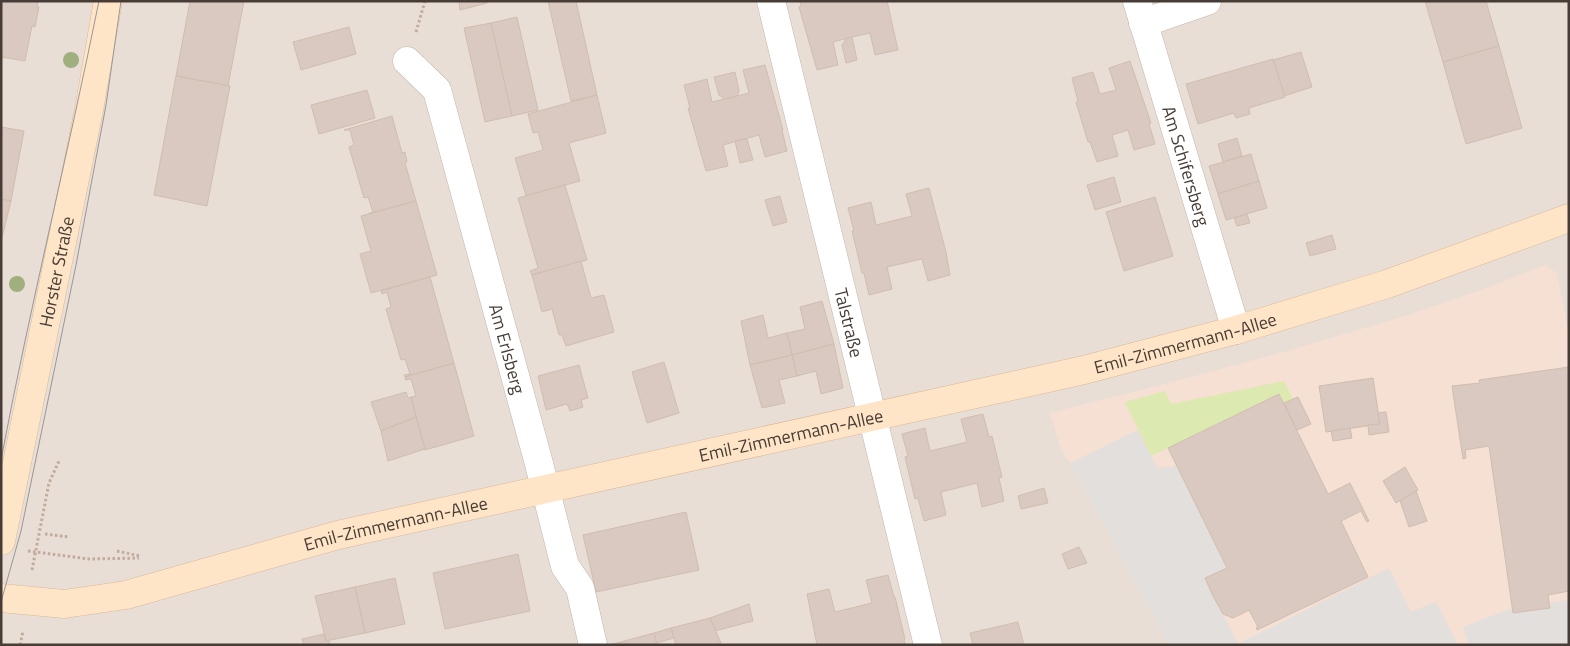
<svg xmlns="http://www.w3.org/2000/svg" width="1570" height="646" viewBox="0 0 1570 646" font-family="'Titillium Web',sans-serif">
<rect width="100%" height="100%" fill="#f4eee8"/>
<rect fill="#e8ded6" x="1" y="1" width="1568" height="644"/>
<path fill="#f6dfd3" d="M1545 265 1557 273 1569 335V600L1513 608 1463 627 1469 645H1169L1070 463 1061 449 1050 413 1153 387 1277 354 1408 315 1481 290Z"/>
<path fill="#dce9b0" d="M1284 381 1293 399 1284 403 1279 394 1151 456 1125 402 1165 391 1171 404Z"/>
<g fill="#e2dfdd">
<path d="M1138 430 1157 468 1177 466 1227 568 1205 579 1238 644 1389 568 1411 612 1436 602 1458 645H1169L1070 463Z"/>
<path d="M1569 600V645H1469L1463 627 1513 608Z"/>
</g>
<g fill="#d9c9c0" stroke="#d1bdb0">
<path d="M1 1H38L37 7H39L35 27 32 26 25 61 1 57Z"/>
<path d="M190 1H244L228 86 176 76Z"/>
<path d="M459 1H487V3L460 10Z"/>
<path d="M548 1H576L597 95 571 101Z"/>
<path d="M800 1H887L898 50 875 55 870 33 852 37 833 42 838 65 817 70 799 7 801 6Z"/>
<path d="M1425 1H1486L1499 46 1443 62Z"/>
<path d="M517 17 538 110 512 116 491 23Z"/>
<path d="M491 23 512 116 485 122 464 28Z"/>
<path d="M349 27 356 54 301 70 293 42Z"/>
<path d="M852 37 857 60 846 63 842 45 846 39Z"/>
<path d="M1499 46 1522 128 1466 144 1443 62Z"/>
<path d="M1301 52 1312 87 1284 96 1273 60Z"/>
<path d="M1273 59 1285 97 1249 108 1250 114 1236 118 1234 113 1198 124 1186 84Z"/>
<path d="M1130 61 1151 123 1149 124 1155 144 1134 150 1128 130 1112 135 1118 156 1097 162 1090 142H1088L1076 102 1078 101 1072 78 1093 72 1100 94 1116 90 1109 68Z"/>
<path d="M765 65 783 130H782L787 151 765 157 759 135 723 145 728 166 706 171 688 108H690L684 85 707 79 712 102 749 93 743 70Z"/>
<path d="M735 72 739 91 737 96 725 99 719 95 714 77Z"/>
<path d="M176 76 230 86 207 206 154 195Z"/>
<path d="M367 90 375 118 319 134 311 105Z"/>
<path d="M597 95 606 133 569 143 580 181 526 196 515 158 543 150 538 132 533 133 528 114Z"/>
<path d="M392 116 402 153 405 152 407 162 405 163 416 201 368 214 373 212 368 197 364 198 349 147 354 145 350 130H344Z"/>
<path d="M1 127 24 131 11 201 1 199Z"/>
<path d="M1237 138 1242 156 1223 162 1218 144Z"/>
<path d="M747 139 753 160 740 163 735 141Z"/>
<path d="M1251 154 1259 181 1218 194 1209 166Z"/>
<path d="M1114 177 1121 202 1095 210 1087 185Z"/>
<path d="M1259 181 1267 208 1226 220 1218 194Z"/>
<path d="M565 185 587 260 532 275 530 271 538 268 518 198Z"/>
<path d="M929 188 946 252 950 275 928 281 922 259 887 267 892 289 869 295 864 273H862L852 231H854L848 208 871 202 876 225 912 216 906 194Z"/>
<path d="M780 196 787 222 773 226 765 200Z"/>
<path d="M1155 197 1173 256 1124 271 1106 212Z"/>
<path d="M1 199 11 201 1 242Z"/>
<path d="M416 201 437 275 371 293 360 254 371 251 361 216Z"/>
<path d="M1247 214 1250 223 1237 226 1234 218Z"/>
<path d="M1332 235 1336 249 1310 256 1306 243Z"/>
<path d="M581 261 591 298 604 295 614 332 566 346 562 335H559L552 309 542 312 532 275Z"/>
<path d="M430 277 454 363 405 377 404 375 410 374 405 359 401 360 386 309 391 307 387 292 382 294 381 291Z"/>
<path d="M822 301 834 344 792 355 787 333 805 329 800 307Z"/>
<path d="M763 315 768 338 787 333 792 355 750 365 741 321Z"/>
<path d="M834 344 843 388 821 394 816 371 797 376 792 355Z"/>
<path d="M792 355 797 376 779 380 785 403 762 408 750 365Z"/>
<path d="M664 362 679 413 647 423 632 372Z"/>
<path d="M454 363 474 436 425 450 411 397 416 396 411 379 406 380 405 377Z"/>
<path d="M579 365 588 398 581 400 583 407 570 411 567 404 546 410 538 376Z"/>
<path d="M1569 367V591L1548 595 1550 608 1513 613 1489 446 1465 450 1466 458 1463 459 1452 386 1480 383 1479 380Z"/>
<path d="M1373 378 1380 424 1326 432 1319 386Z"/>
<path d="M406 392 408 398 411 397 416 417 381 431 371 402Z"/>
<path d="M1279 394 1328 494 1350 483 1369 521 1367 522 1361 511 1341 521 1368 577 1257 630 1256 628 1258 627 1249 610 1233 618 1223 614 1213 596 1205 578 1227 568 1168 448Z"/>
<path d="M1298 397 1311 424 1297 430 1284 403Z"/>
<path d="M1386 412 1389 432 1369 435 1368 425 1380 424 1378 413Z"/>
<path d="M983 414 989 437 992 436 1002 477 999 478 1004 501 982 507 977 483 941 492 946 515 924 521 918 498 915 499 905 457 908 456 902 434 925 428 930 451 967 442 961 419Z"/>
<path d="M416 417 425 449 388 461 381 431Z"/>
<path d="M1350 428 1352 438 1333 441 1331 431Z"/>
<path d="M1405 467 1418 490 1396 503 1383 481Z"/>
<path d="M1044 488 1048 503 1021 509 1018 496Z"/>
<path d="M1416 491 1427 521 1409 527 1400 501Z"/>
<path d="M686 512 699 570 596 592 583 535Z"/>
<path d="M1079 547 1087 563 1068 569 1062 554Z"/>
<path d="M518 554 530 611 445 629 433 573Z"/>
<path d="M888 575 894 597H895L905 639 904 640 905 645H817L807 594 829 589 835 612 872 603 866 580Z"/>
<path d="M395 578 405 624 365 633 355 587Z"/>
<path d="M355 587 365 633 326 641 315 596Z"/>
<path d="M749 604 753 621 715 631 710 618Z"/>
<path d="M710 618 721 643 713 645H676L671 628Z"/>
<path d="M1018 622 1024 645H973L970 633Z"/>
<path d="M671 628 674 638 656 643 654 633Z"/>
<path d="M654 633 657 645 613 644Z"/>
<path d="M324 634 326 641H329L330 645H304L302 639Z"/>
</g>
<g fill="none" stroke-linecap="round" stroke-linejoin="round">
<defs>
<g id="minor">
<path id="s1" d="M771 1 928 645"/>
<path id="s2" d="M1137 1 1236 330"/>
<path d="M1143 23 1207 1"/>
<path id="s3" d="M407 61 437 90 538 460 565 566 580 588 593 645"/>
</g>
<g id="secondary">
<path id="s4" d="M1 541 89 110 108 1"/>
<path id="s5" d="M1 598 64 604 126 595 338 535 1084 370 1236 330 1387 284 1569 218"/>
</g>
</defs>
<use href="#minor" stroke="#c3b6ad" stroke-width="29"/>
<use href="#secondary" stroke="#d8b999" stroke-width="29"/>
<g stroke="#c2ab9b" stroke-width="3" stroke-dasharray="2.5 2.5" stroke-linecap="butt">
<path d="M416 32 425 1"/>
<path d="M45 534 69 537"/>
<path d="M28 551 89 559 139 558"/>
<path d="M117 551 140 556"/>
<path d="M32 570 49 483 59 461"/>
<path d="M20 645 23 631"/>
</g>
<use href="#minor" stroke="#fff" stroke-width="28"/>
<use href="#secondary" stroke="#ffe5c7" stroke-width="28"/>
<g stroke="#979797" stroke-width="1">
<path d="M1 460C30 306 68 154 99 1"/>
<path d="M1 602 21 531 76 265 106 105 121 1"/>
</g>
</g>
<g fill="#9faf7e">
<circle cx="71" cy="60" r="8"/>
<circle cx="17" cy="284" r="8"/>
</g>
<g text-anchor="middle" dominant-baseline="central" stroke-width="4.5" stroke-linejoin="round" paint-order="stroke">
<g font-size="18" fill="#483d36" stroke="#fff">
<text stroke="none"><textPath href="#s2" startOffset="172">Am Schifersberg</textPath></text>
<text stroke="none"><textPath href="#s4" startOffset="275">Horster Straße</textPath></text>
<text stroke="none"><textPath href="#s1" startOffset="331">Talstraße</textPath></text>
<text stroke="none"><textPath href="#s5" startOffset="1215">Emil-Zimmermann-Allee</textPath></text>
<text stroke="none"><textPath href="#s3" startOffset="310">Am Erlsberg</textPath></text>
<text stroke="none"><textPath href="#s5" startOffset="810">Emil-Zimmermann-Allee</textPath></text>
<text stroke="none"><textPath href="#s5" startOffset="405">Emil-Zimmermann-Allee</textPath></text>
</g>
</g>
<rect width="1570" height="646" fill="none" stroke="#483d36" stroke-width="5"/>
</svg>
